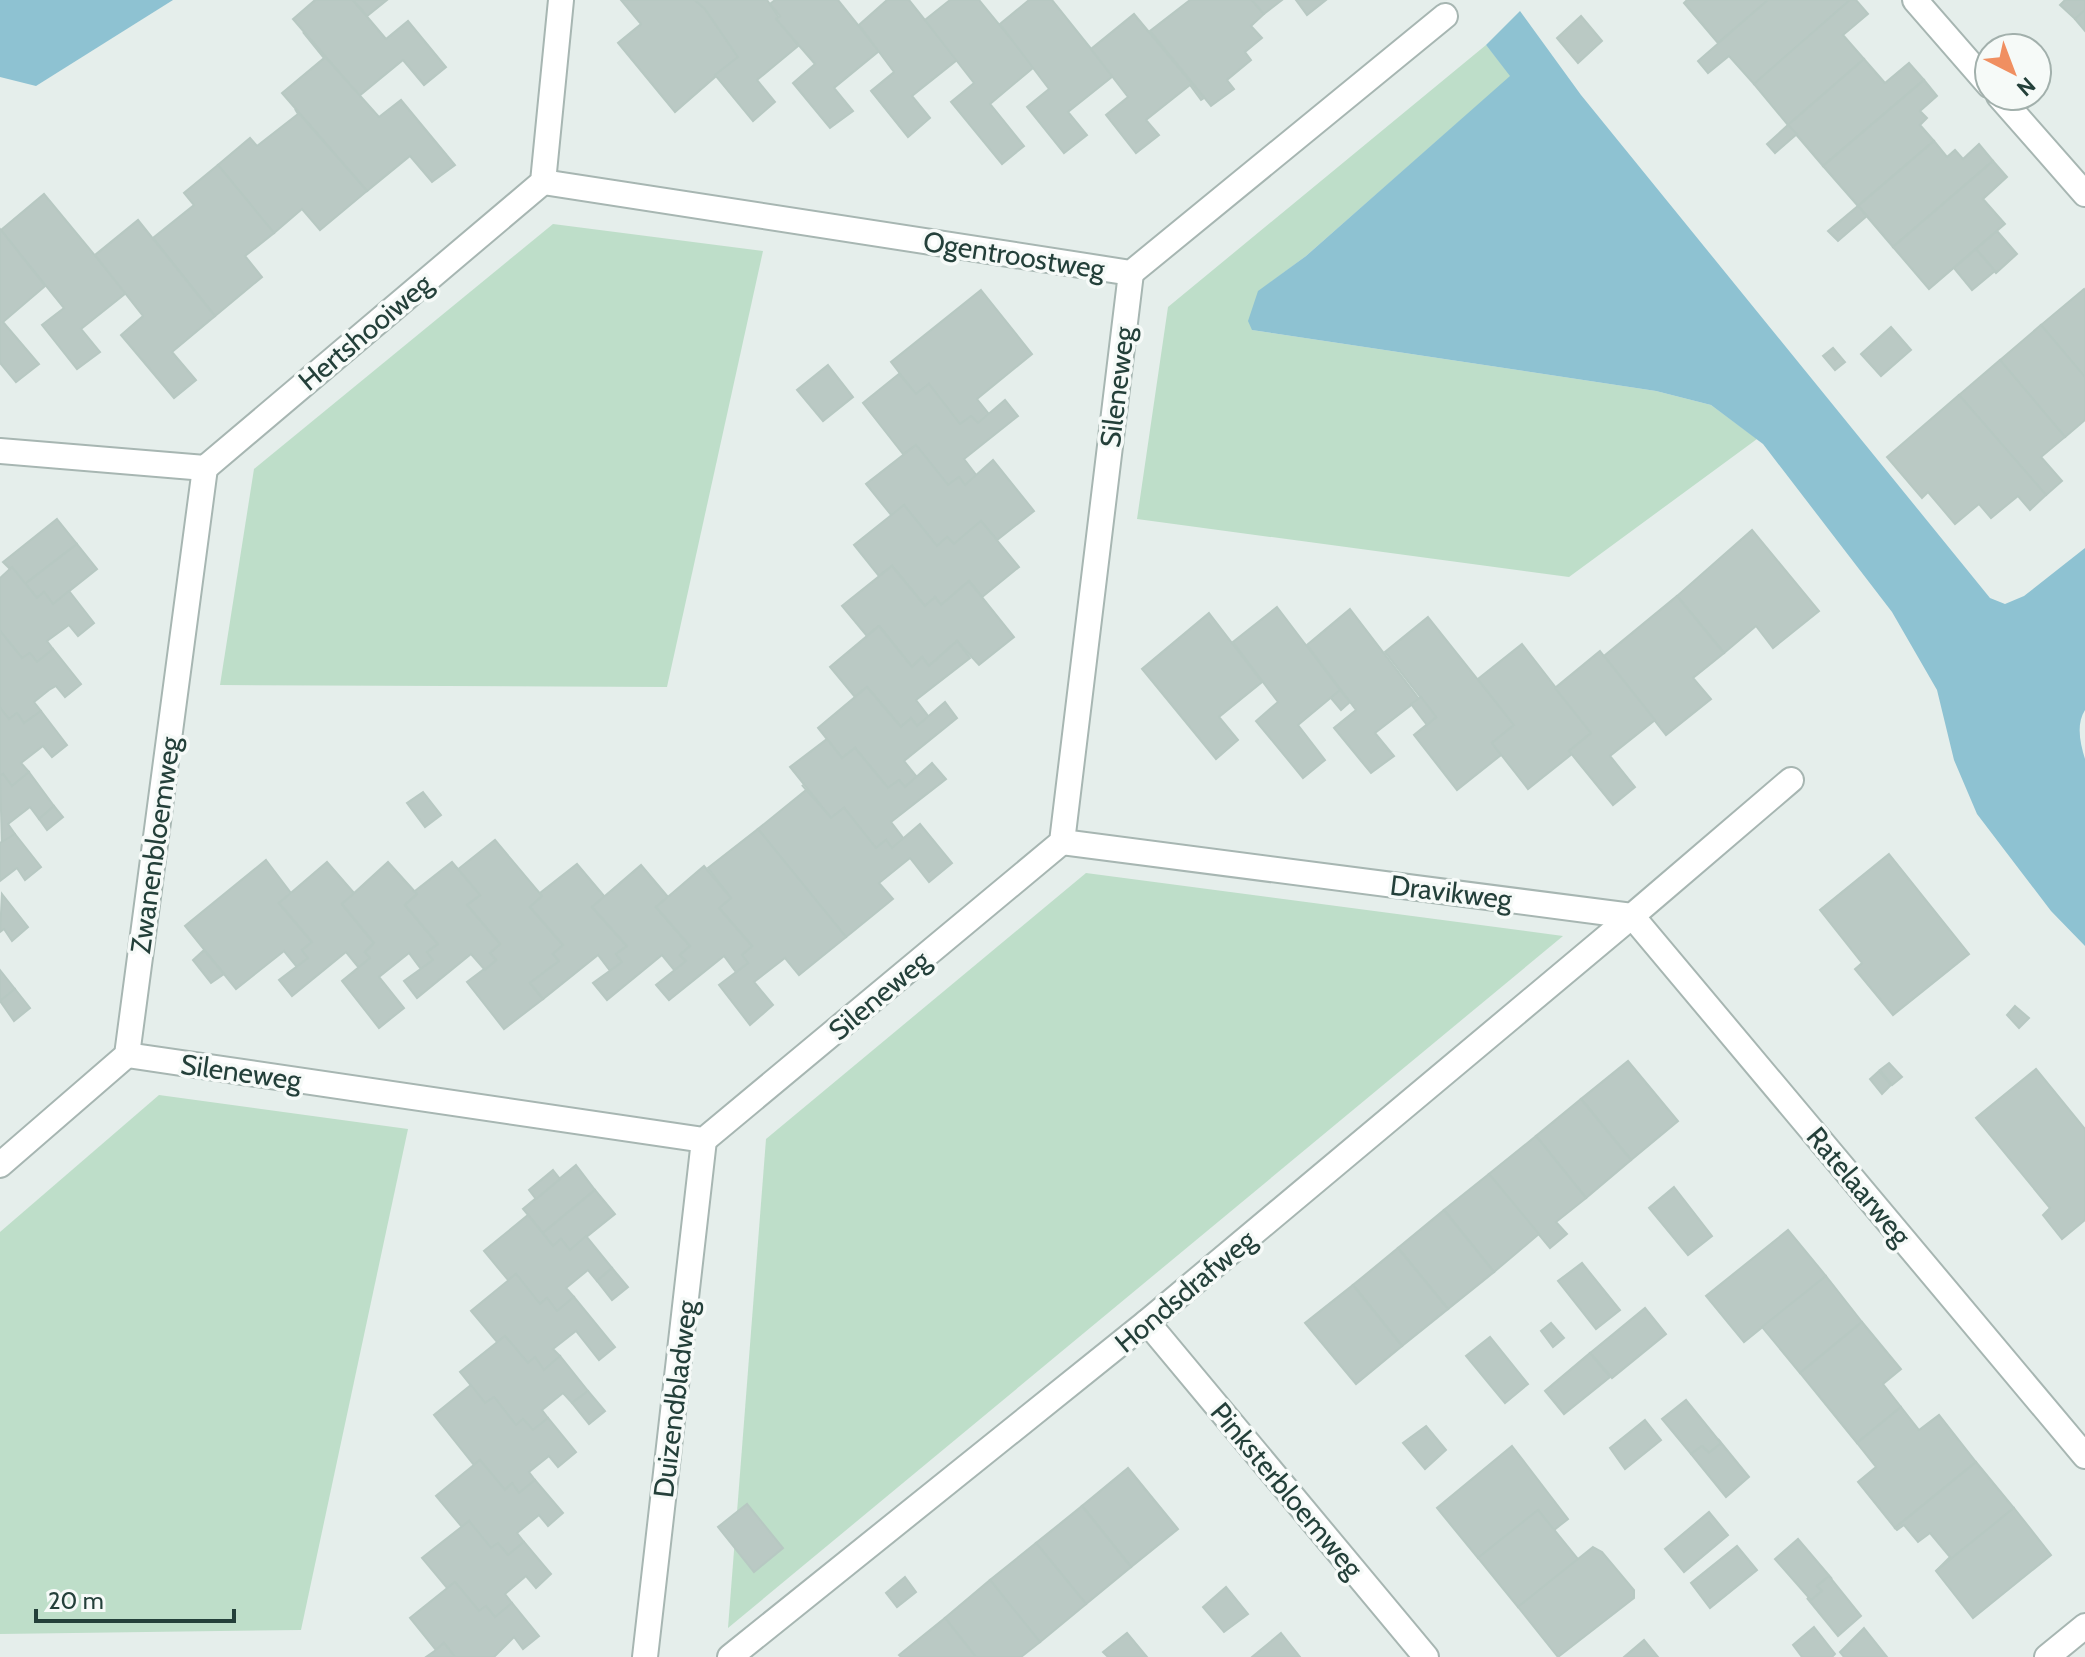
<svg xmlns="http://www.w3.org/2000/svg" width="2085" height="1657" viewBox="0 0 2085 1657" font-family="Cabin,sans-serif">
<rect width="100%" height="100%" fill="#e5eeeb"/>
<g fill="#bedec9">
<path d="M1486 45 1511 76 1306 256 1259 291 1252 330 1656 391 1711 405 1757 439 1569 577 1137 519 1168 307Z"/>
<path d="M553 224 763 251 667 687 220 685 254 469Z"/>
<path d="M1086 873 1563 936 728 1628 766 1139Z"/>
<path d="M159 1095 408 1129 301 1630 0 1634V1232Z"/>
</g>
<g fill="#8ec2d2">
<path d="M0 0H173L36 86 0 77Z"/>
<path d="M1520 11 1581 95 1990 598 2005 604 2024 596 2085 548V710C2076 724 2080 743 2085 759V946L2051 911 1977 814 1954 760 1937 690 1892 612 1763 444 1711 405 1656 391 1252 330 1248 321 1258 291 1306 256 1510 76 1486 45Z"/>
</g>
<g fill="#bac9c4" stroke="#b7c8c2" stroke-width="2">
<path d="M315 0H353L386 39 408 21 446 67 424 85 403 60 359 96 293 19Z"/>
<path d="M353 0H387L367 16Z"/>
<path d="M621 0H695L705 9 738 57 675 112 618 43 641 24Z"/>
<path d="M695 0H767L798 46 757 80 775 102 753 121 715 75 738 57 705 9Z"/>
<path d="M775 0H838L879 51 834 88 853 111 830 128 793 83 815 64 776 19 780 16 770 4Z"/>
<path d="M887 0H909L957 60 912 96 930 118 908 137 871 91 894 72 859 25Z"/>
<path d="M950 0H979L1034 67 990 104 1024 146 1002 164 951 102 974 83 925 20Z"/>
<path d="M1029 0H1052L1113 76 1068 112 1087 135 1064 153 1027 107 1049 89 1000 24Z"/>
<path d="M1190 0H1252L1264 14 1251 26 1262 38 1245 52 1251 60 1227 80 1234 89 1211 106 1150 31Z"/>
<path d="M1252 0H1282L1264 14Z"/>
<path d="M1296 0H1326L1307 15Z"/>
<path d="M1687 0H1768L1718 43 1684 3Z"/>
<path d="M1768 0H1850L1754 84 1729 56 1708 73 1698 61Z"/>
<path d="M1850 0H1856L1868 14 1843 35 1864 59 1788 125 1754 84Z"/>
<path d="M2065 0H2085V10L2075 19 2060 5Z"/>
<path d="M2085 10V31L2075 19Z"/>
<path d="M1134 14 1204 98 1201 100 1190 85 1146 120 1159 135 1136 153 1106 115 1128 97 1091 49Z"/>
<path d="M1581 16 1602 41 1578 63 1557 38Z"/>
<path d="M303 32 379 117 401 100 455 165 432 182 410 156 367 191 282 93 324 58Z"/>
<path d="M1864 59 1885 83 1909 63 1924 80 1823 166 1788 125Z"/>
<path d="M1924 80 1937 96 1920 111 1927 118 1920 125 1934 141 1858 206 1823 166Z"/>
<path d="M295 109 367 191 320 230 302 209 274 233 218 165 250 138 257 146 298 114Z"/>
<path d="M1788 125 1797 134 1775 153 1767 144Z"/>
<path d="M1934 141 1947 157 1955 150 1963 159 1979 144 1993 161 1893 247 1858 206Z"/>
<path d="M1993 161 2007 177 1983 199 2005 224 1929 289 1893 247Z"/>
<path d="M218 165 274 233 245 256 262 277 215 316 153 238 194 205 184 193Z"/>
<path d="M44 194 126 293 81 329 100 352 77 369 42 325 64 308 1 230Z"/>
<path d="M1858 206 1867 216 1838 241 1828 231Z"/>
<path d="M138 220 215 316 172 352 196 380 174 398 121 335 143 316 95 255Z"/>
<path d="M0 229 45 286 3 322 39 364 16 382 0 363Z"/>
<path d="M1997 231 2017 254 1996 273 1976 249Z"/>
<path d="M1976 249 1995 271 1972 290 1954 268Z"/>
<path d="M2084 289 2085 291V377L2041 325Z"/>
<path d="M981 290 1032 354 977 399 989 414 978 423 971 416 960 424 929 384 916 394 891 362Z"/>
<path d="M2041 325 2085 377V420L2065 437 2000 360Z"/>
<path d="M1891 327 1911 350 1881 376 1861 354Z"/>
<path d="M1833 348 1845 362 1835 370 1823 356Z"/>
<path d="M2000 360 2065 437 2041 457 2062 481 2046 495 1959 395Z"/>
<path d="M828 365 853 397 823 421 797 390Z"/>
<path d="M899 374 916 394 929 384 960 424 971 416 978 423 1005 400 1018 416 964 459 977 476 965 485 959 477 948 485 916 445 903 454 863 403Z"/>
<path d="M1959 395 2046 495 2030 510 2018 496 1991 518 1979 504 1955 524 1928 492 1922 498 1887 457Z"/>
<path d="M916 445 948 485 959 477 965 485 993 460 1034 511 997 540 981 521 954 544 947 537 937 546 904 505 892 516 866 484Z"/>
<path d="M904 505 937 546 947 537 954 544 981 521 1019 567 982 597 969 581 941 605 935 597 925 606 892 566 879 576 854 545Z"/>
<path d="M57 519 77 544 25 584 3 562Z"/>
<path d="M1752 530 1819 611 1773 648 1756 626 1724 653 1677 596Z"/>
<path d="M77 544 97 569 53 604 44 592 37 598 25 584Z"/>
<path d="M892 566 925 606 935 597 941 605 969 581 1014 637 979 665 957 641 929 666 922 657 912 667 879 626 867 636 842 606Z"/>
<path d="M12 567 37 598 44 592 53 604 69 591 94 623 78 636 69 625 47 641 53 649 37 662 30 653 22 658 0 631V578Z"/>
<path d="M1677 596 1724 653 1693 678 1711 699 1666 735 1604 656Z"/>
<path d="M1277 607 1340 690 1298 725 1325 760 1303 778 1256 721 1278 702 1233 642Z"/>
<path d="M1350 609 1419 699 1375 733 1394 756 1371 773 1334 728 1356 710 1307 645Z"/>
<path d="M1209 613 1262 682 1219 717 1238 740 1216 759 1142 669Z"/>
<path d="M1428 617 1514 725 1492 743 1501 755 1457 790 1414 735 1436 717 1385 652Z"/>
<path d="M879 626 912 667 922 657 929 666 957 641 970 658 916 700 929 717 917 726 911 718 901 727 867 687 855 697 830 667Z"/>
<path d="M0 631 22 658 30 653 37 662 53 649 81 684 65 697 56 686 49 690 34 702 41 711 24 723 17 713 9 719 0 708Z"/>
<path d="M1522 644 1591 733 1569 751 1572 754 1528 789 1492 743 1514 725 1478 679Z"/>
<path d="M1600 651 1655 720 1610 756 1635 787 1613 805 1569 751 1591 733 1555 688Z"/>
<path d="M867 687 901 727 911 718 917 726 945 702 957 718 904 761 917 777 905 787 899 780 888 788 855 748 842 758 818 728Z"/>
<path d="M1340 690 1350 702 1341 710 1331 698Z"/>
<path d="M1421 697 1436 717 1427 725 1411 704Z"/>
<path d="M0 708 9 719 17 713 24 723 41 711 67 745 52 757 43 746 21 763 29 772 12 786 3 774 0 776Z"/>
<path d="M827 739 842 758 855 748 888 788 899 780 905 787 932 763 946 779 891 822 904 839 892 848 886 840 876 848 844 808 831 818 790 767Z"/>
<path d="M29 772 54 806 39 819 30 807 8 824 15 834 2 845 0 776 3 774 12 786Z"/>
<path d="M802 785 831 818 844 808 876 848 886 840 892 848 920 824 952 863 929 882 910 858 879 883 893 899 846 937 758 829 806 790Z"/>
<path d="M423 792 441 815 425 827 407 803Z"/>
<path d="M54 806 63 817 47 830 39 819Z"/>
<path d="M758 829 846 937 799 975 785 958 754 982 773 1005 750 1025 719 985 748 963 742 955 752 946 719 908 731 898 708 868Z"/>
<path d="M15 834 41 867 25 880 17 868 0 881V843Z"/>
<path d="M495 840 542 896 530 907 563 945 553 954 559 961 530 983 543 999 504 1029 467 982 496 960 490 953 500 944 467 905 480 895 457 870Z"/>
<path d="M1889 854 1969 954 1893 1015 1855 969 1862 963 1820 910Z"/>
<path d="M266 860 291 893 279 903 312 942 302 950 308 958 297 967 284 951 236 989 185 926Z"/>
<path d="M327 862 355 894 342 904 374 943 365 952 370 958 359 968 346 952 292 996 279 980 308 958 302 950 312 942 279 903Z"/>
<path d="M388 862 417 894 405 905 438 944 427 952 433 960 421 969 409 953 379 977 404 1008 379 1028 342 981 370 958 365 952 374 943 342 904Z"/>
<path d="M452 862 480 895 467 905 500 944 490 953 496 960 485 970 471 954 417 998 404 981 433 960 427 952 438 944 405 905 417 894 415 891Z"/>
<path d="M577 864 605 897 592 907 627 946 616 954 622 962 611 972 598 955 543 999 530 983 559 961 553 954 563 945 530 907 542 896 540 893Z"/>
<path d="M641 865 668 897 656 907 690 946 680 955 686 961 675 971 662 955 607 1000 593 983 622 962 616 954 627 946 592 907Z"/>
<path d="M704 866 731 898 719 908 752 946 742 955 748 963 736 972 724 956 669 1000 656 985 686 961 680 955 690 946 656 907Z"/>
<path d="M2 894 28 927 12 941 4 929 0 932Z"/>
<path d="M204 950 224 974 211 983 193 960Z"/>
<path d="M0 970 15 989 0 1001Z"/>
<path d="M15 989 30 1008 14 1021 0 1001Z"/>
<path d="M2015 1006 2029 1018 2019 1028 2007 1015Z"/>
<path d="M1628 1061 1678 1121 1631 1160 1581 1099Z"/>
<path d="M1889 1063 1902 1077 1892 1085 1880 1070Z"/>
<path d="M2036 1069 2085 1129V1220L2062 1239 2043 1215 2050 1208 1976 1118Z"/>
<path d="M1879 1071 1891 1085 1882 1094 1870 1079Z"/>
<path d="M1581 1099 1631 1160 1586 1198 1536 1136Z"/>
<path d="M1536 1136 1586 1198 1556 1222 1567 1234 1550 1248 1489 1174Z"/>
<path d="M576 1165 595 1190 543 1233 523 1209Z"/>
<path d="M553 1170 560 1179 536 1199 529 1190Z"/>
<path d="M1489 1174 1539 1234 1494 1272 1444 1210Z"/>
<path d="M1674 1187 1712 1236 1688 1255 1649 1208Z"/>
<path d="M595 1190 615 1214 570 1250 561 1239 553 1246 543 1233Z"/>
<path d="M1444 1210 1494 1272 1448 1309 1398 1248Z"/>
<path d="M528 1215 553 1246 561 1239 570 1250 586 1236 612 1268 597 1281 588 1270 566 1288 574 1297 557 1311 547 1298 540 1304 516 1274 508 1280 484 1251Z"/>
<path d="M1788 1230 1826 1276 1744 1342 1706 1296Z"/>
<path d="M1398 1248 1448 1309 1402 1346 1353 1285Z"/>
<path d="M1582 1263 1620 1310 1596 1329 1558 1281Z"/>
<path d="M612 1268 628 1287 612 1300 597 1281Z"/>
<path d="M516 1274 540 1304 547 1298 557 1311 574 1297 615 1347 599 1360 576 1331 553 1349 560 1356 544 1370 535 1357 528 1363 505 1336 497 1342 471 1311Z"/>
<path d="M1826 1276 1862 1322 1800 1373 1762 1327Z"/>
<path d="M1353 1285 1402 1346 1356 1384 1305 1323Z"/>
<path d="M1645 1308 1666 1334 1612 1378 1590 1353Z"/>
<path d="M1862 1322 1901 1369 1883 1384 1901 1407 1857 1443 1800 1373Z"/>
<path d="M1551 1323 1564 1338 1553 1347 1541 1331Z"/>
<path d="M505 1336 528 1363 535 1357 544 1370 560 1356 588 1391 572 1403 563 1393 542 1410 548 1418 533 1430 523 1419 516 1425 494 1397 485 1403 460 1372Z"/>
<path d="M1490 1337 1528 1384 1505 1403 1466 1356Z"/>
<path d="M1590 1353 1610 1377 1564 1414 1545 1391Z"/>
<path d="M471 1385 485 1403 494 1397 516 1425 523 1419 533 1430 548 1418 576 1452 558 1467 549 1456 529 1472 535 1480 519 1493 512 1483 505 1490 480 1460 474 1465 434 1415Z"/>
<path d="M588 1391 605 1411 589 1424 572 1403Z"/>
<path d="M1686 1400 1721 1443 1709 1453 1702 1446 1691 1454 1662 1419Z"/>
<path d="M1901 1407 1919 1430 1939 1415 1976 1462 1895 1528 1858 1482 1876 1467 1857 1443Z"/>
<path d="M1645 1420 1661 1440 1625 1469 1610 1448Z"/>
<path d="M1426 1426 1446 1450 1425 1469 1403 1443Z"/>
<path d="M1718 1439 1749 1477 1726 1497 1691 1454 1702 1446 1709 1453 1721 1443Z"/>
<path d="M1512 1446 1568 1519 1554 1530 1538 1510 1478 1558 1437 1508Z"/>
<path d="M480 1460 505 1490 512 1483 519 1493 535 1480 563 1513 548 1526 539 1515 517 1533 524 1542 508 1555 498 1543 491 1548 469 1521 462 1527 436 1496Z"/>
<path d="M1976 1462 2014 1508 1936 1571 1950 1557 1930 1533 1918 1542 1904 1525 1897 1530 1895 1528Z"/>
<path d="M1128 1468 1178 1529 1131 1567 1082 1506Z"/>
<path d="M747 1504 783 1548 754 1572 718 1527Z"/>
<path d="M1082 1506 1131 1567 1086 1604 1036 1543Z"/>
<path d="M2014 1508 2051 1555 1973 1618 1936 1571Z"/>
<path d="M1538 1510 1578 1559 1518 1607 1478 1558Z"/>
<path d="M1709 1512 1728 1535 1684 1572 1665 1549Z"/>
<path d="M469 1521 491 1548 498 1543 508 1555 524 1542 551 1574 536 1588 526 1576 505 1594 512 1603 495 1617 486 1606 479 1611 455 1582 447 1588 422 1558Z"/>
<path d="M1798 1539 1832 1579 1829 1576 1817 1586 1822 1591 1811 1600 1775 1559Z"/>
<path d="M1036 1543 1086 1604 1040 1642 990 1580Z"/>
<path d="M1737 1546 1757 1570 1710 1608 1691 1583Z"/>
<path d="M1593 1547 1602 1552 1634 1590V1598L1558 1657 1518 1607Z"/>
<path d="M1829 1576 1861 1616 1838 1636 1807 1598 1811 1600 1822 1591 1817 1586Z"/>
<path d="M905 1577 916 1592 897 1607 886 1593Z"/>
<path d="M990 1580 1040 1642 1021 1657H976L945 1618Z"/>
<path d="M455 1582 479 1611 486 1606 495 1617 512 1603 539 1636 523 1649 514 1637 494 1657H455L444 1643 436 1650 410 1618Z"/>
<path d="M1226 1587 1248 1614 1224 1632 1203 1607Z"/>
<path d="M945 1618 976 1657H901L899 1655Z"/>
<path d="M1814 1627 1835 1654 1832 1657H1802L1793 1645Z"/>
<path d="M1864 1628 1887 1657H1844L1840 1652Z"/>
<path d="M1127 1633 1147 1657H1108L1103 1652Z"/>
<path d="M1281 1633 1300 1657H1252Z"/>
<path d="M1644 1640 1658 1657H1624Z"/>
<path d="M444 1643 455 1657H426L436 1650Z"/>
</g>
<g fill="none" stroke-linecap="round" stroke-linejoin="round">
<defs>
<g id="street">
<path d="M1915 0 1989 85"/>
<path d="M1999 96 2085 194"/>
<path d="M543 182 1131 273 1445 16"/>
<path d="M0 451 205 468 543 182 561 0"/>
<path d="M1062 842 1632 916 1791 780"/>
<path d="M127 1055 704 1140 1062 842 1131 273"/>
<path d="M0 1165 127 1055 205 468"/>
<path d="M1147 1322 1426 1657"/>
<path d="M645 1657 704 1140"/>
<path d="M730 1657 1147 1322 1632 916 2085 1456"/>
<path d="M2047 1657 2085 1626"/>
</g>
</defs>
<use href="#street" stroke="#a7b6b2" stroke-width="28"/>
<use href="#street" stroke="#fff" stroke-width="24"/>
</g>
<g text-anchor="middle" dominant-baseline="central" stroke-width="7" stroke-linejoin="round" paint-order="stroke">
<g font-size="28" fill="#24403a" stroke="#f6faf8">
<text transform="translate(1014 255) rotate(9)">Ogentroostweg</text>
<text transform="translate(365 332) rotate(-40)">Hertshooiweg</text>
<text transform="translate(1117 387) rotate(-83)">Sileneweg</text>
<text transform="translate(155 845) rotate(-82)">Zwanenbloemweg</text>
<text transform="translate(1451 892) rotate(7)">Dravikweg</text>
<text transform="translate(879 995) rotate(-40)">Sileneweg</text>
<text transform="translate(241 1072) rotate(8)">Sileneweg</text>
<text transform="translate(1859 1186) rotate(50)">Ratelaarweg</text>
<text transform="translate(1185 1291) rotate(-40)">Hondsdrafweg</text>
<text transform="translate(675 1399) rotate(-83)">Duizendbladweg</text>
<text transform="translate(1287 1490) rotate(50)">Pinksterbloemweg</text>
</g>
</g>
<g transform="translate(2013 72) rotate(138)"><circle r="38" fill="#f6faf8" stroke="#a2b0ac" stroke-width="2"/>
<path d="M0-6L14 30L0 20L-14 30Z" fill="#f08f61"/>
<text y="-12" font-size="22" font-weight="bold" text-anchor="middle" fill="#24403a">N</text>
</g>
<path d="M36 1609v12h198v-12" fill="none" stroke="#24403a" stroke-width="4"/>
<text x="48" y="1609" font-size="24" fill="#24403a" stroke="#f6faf8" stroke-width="6" paint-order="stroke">20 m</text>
</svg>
